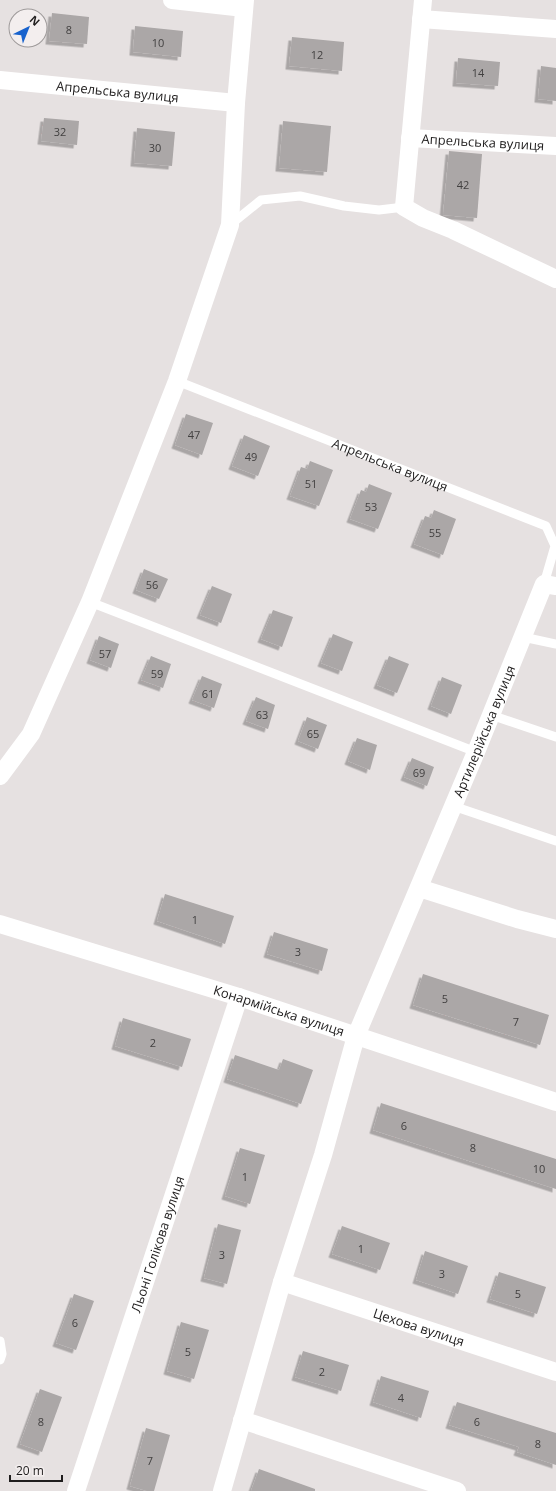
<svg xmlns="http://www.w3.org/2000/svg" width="556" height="1491" viewBox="0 0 556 1491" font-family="'Open Sans',sans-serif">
<defs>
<filter id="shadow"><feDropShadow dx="-3.5" dy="3.5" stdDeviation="0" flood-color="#0004"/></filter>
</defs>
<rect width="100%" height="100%" fill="#e6e1e1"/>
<g fill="#aba7a7" filter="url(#shadow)">
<path d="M52 13 89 17 87 44 49 41Z"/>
<path d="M135 26 183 31 181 57 133 52Z"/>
<path d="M292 37 344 42 342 71 289 66Z"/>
<path d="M458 58 500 62 498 86 456 83Z"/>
<path d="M541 66 556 68V101L538 99Z"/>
<path d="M44 118 79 121 77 145 41 141Z"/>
<path d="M283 121 331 126 327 172 279 168Z"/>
<path d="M137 128 175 132 172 166 134 163Z"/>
<path d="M449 151 482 154 477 218 443 215Z"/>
<path d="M186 414 213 423 202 455 175 445Z"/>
<path d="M244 435 270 446 258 476 232 466Z"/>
<path d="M310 461 333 470 319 506 290 496 301 467 307 469Z"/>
<path d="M369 484 392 493 378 529 350 519 361 490 366 492Z"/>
<path d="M434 510 456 519 443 555 414 544 425 516 431 518Z"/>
<path d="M144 569 168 579 159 599 136 590Z"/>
<path d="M212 586 232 594 221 623 200 615Z"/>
<path d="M273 610 293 617 282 647 261 639Z"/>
<path d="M333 634 353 642 342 671 321 663Z"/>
<path d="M99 636 119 644 111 668 90 660Z"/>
<path d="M151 656 171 664 163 688 141 680Z"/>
<path d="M389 656 409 664 397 693 377 685Z"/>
<path d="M202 676 222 684 214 708 192 700Z"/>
<path d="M442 677 462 685 451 714 431 706Z"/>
<path d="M256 697 275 705 268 729 246 721Z"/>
<path d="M307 717 327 725 318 749 298 741Z"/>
<path d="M357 738 377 745 370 770 348 761Z"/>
<path d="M412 758 434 767 427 786 404 777Z"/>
<path d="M165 894 234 916 225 944 157 921Z"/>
<path d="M274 932 328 949 322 971 267 954Z"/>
<path d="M423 974 549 1015 540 1045 413 1005Z"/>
<path d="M123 1018 191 1039 182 1067 115 1046Z"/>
<path d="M235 1055 279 1070 283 1059 313 1070 301 1104 227 1079Z"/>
<path d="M381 1103 556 1159V1189L373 1130Z"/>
<path d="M240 1148 265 1155 250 1204 225 1196Z"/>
<path d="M218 1224 241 1230 227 1284 204 1278Z"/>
<path d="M342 1226 390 1243 380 1270 332 1254Z"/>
<path d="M425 1251 468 1266 458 1294 416 1280Z"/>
<path d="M499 1272 546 1287 537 1314 490 1299Z"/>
<path d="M74 1294 94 1301 76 1350 56 1343Z"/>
<path d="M181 1322 209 1330 194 1379 167 1371Z"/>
<path d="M303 1351 349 1365 341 1391 295 1377Z"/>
<path d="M381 1376 429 1391 421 1418 373 1402Z"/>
<path d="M40 1389 62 1397 42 1452 20 1444Z"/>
<path d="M457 1402 556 1433V1465L517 1452 519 1447 449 1425Z"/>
<path d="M146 1428 170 1435 154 1491H147L130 1486Z"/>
<path d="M259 1469 315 1489V1491H251Z"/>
</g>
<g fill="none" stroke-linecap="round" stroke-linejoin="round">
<g stroke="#fff" stroke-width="9">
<path d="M230 225 261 200 300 196 344 206 379 210 404 207"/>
<path id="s1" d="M177 381 546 526 555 546 544 584"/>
<path d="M90 602 476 752"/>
<path d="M523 637 556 644"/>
<path d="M491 715 556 737"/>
<path d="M453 806 556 841"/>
<path d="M0 1341 2 1354 0 1360"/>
</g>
<g stroke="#fff" stroke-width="18">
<path d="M172 0 244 8"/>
<path d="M423 0 404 207 423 218 453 230 556 279"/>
<path d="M421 19 556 29"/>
<path id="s2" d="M0 80 236 103"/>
<path id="s3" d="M410 138 556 146"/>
<path d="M0 776 31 734 90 602 177 381 230 225 236 103 245 0"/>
<path d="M419 888 517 919 556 929"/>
<path id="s4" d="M0 924 239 997 556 1102"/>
<path id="s5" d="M282 1282 556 1372"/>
<path d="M242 1420 457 1491"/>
<path id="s6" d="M76 1491 239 997"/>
<path id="s7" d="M222 1491 282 1282 323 1155 356 1036 476 752 544 584 556 586"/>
</g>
</g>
<g text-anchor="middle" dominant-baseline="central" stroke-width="3" stroke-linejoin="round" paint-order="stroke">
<g font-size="11" fill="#424040">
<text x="69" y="29">8</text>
<text x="158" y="42">10</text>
<text x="317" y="54">12</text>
<text x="478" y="72">14</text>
<text x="60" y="131">32</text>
<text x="155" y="147">30</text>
<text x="463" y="184">42</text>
<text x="194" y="434">47</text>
<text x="251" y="456">49</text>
<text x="311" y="483">51</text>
<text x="371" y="506">53</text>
<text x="435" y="532">55</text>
<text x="152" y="584">56</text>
<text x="105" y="653">57</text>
<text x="157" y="673">59</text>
<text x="208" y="693">61</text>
<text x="262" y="714">63</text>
<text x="313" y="733">65</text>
<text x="419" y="772">69</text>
<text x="195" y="919">1</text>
<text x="298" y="951">3</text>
<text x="445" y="998">5</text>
<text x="516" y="1021">7</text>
<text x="153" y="1042">2</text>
<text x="404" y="1125">6</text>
<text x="473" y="1147">8</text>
<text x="539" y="1168">10</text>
<text x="245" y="1176">1</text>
<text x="361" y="1248">1</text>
<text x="222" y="1254">3</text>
<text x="442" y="1273">3</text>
<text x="518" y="1293">5</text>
<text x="75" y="1322">6</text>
<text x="188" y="1351">5</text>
<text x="322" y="1371">2</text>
<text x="401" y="1397">4</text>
<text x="41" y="1421">8</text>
<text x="477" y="1421">6</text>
<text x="538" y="1443">8</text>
<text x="150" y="1460">7</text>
</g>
<g font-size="13" fill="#1f1d1d" stroke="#f3eeee">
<text stroke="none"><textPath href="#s2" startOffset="118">Апрельська вулиця</textPath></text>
<text stroke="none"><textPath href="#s3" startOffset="73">Апрельська вулиця</textPath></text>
<text stroke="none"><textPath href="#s1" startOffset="229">Апрельська вулиця</textPath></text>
<text stroke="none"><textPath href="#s7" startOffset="805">Артилерійська вулиця</textPath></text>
<text stroke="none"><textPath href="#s4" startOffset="292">Конармійська вулиця</textPath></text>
<text stroke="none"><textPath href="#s6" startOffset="260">Льоні Голікова вулиця</textPath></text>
<text stroke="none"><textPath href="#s5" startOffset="144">Цехова вулиця</textPath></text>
</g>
</g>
<g transform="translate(28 28) rotate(43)"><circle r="19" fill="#f3eeee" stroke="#9e9a9a"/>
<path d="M0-3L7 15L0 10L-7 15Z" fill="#1762cd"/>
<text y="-6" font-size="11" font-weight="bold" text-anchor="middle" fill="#1f1d1d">N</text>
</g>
<path d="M10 1475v6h52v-6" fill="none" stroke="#1f1d1d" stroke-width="2"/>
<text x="16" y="1475" font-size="12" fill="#1f1d1d" stroke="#f3eeee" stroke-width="3" paint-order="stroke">20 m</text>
</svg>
